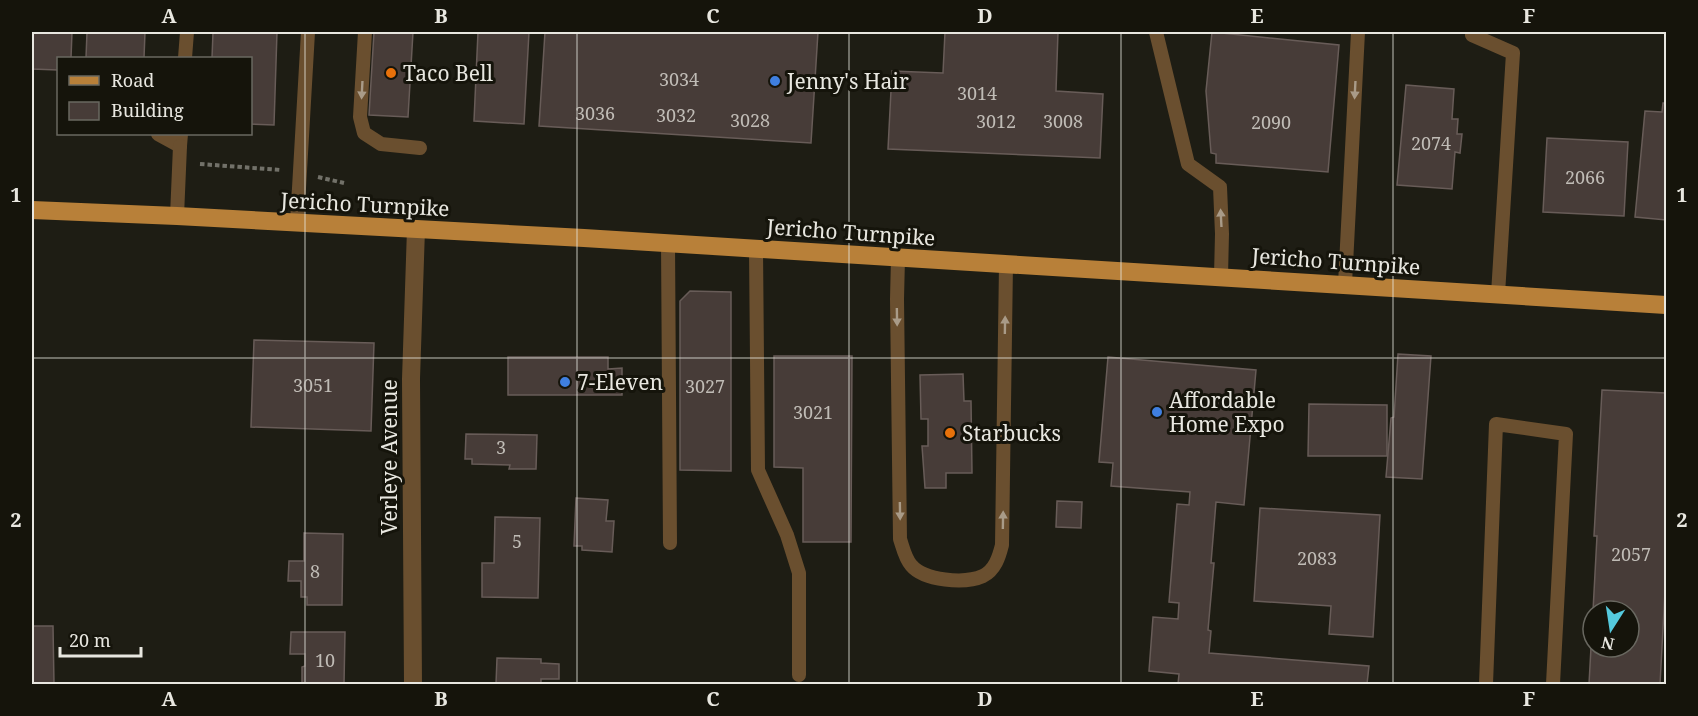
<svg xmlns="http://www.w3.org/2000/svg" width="1698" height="716" viewBox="0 0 1698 716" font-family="'Noto Serif',serif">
<rect width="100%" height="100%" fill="#1e1d14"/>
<g fill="#473c38" stroke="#685c58" stroke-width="1.5">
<path d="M32 32H72L71 58H58V70L32 69Z"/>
<path d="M87 32H145L144 58H86Z"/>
<path d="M213 32H277L274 125 250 124V58H212Z"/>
<path d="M374 32H413L408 117 369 115Z"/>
<path d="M478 32H529L524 124 474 121Z"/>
<path d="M545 32H818L811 143 539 126Z"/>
<path d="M945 32H1058L1056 91 1103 94 1100 158 888 149 892 71 943 73Z"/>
<path d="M1212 32 1339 45 1328 172 1216 163V154L1211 153 1206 91Z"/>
<path d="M1406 85 1454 89 1452 119H1458L1457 134H1462L1460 153 1455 152 1452 189 1397 185Z"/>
<path d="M1663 103H1666V220L1635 217 1645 111 1662 112Z"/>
<path d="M1547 138 1628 142 1624 216 1543 212Z"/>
<path d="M690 291 731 292V471L680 470V301Z"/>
<path d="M254 340 374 343 371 431 251 427Z"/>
<path d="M1398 354 1431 356 1422 479 1386 477 1391 418 1394 417Z"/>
<path d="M774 356H852L851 542H803V468L774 467Z"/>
<path d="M508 357H608V369L622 368V395H508Z"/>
<path d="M1108 357 1256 370 1244 505 1216 502 1211 563H1214L1208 630 1211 631 1209 653 1369 666 1367 684H1178L1179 674 1149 671 1153 617 1178 619 1179 603 1169 602 1177 504 1189 505 1190 492 1111 486 1113 463 1099 462Z"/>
<path d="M963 374 964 401H971L972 473H946V488H925L922 446H928V419H921L920 375Z"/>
<path d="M1602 390 1666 393V573L1660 684H1589L1593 611V647H1629V611H1593L1597 536H1594Z"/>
<path d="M1309 404 1387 405V456H1308Z"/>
<path d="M466 434 537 435 536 469H509L510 465 472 464V459H465Z"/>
<path d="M576 498 608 500 606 521H614L612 552 582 550V546H574Z"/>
<path d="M1057 501 1082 502 1081 528 1056 527Z"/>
<path d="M1260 508 1380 515 1373 637 1329 634 1331 606 1254 601Z"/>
<path d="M495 517 540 518 538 598 482 597V563H494Z"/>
<path d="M304 533 343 534 342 605H307V597H301V581H288L289 561H304Z"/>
<path d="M32 626H53L54 684H32Z"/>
<path d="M291 632H345L344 684H302V667L305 666V654H290Z"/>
<path d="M497 658 541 659V663L559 664V679H541V684H496Z"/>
</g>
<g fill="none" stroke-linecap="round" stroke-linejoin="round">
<g stroke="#727169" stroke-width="4" stroke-dasharray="4.5 3" stroke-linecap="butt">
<path d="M200 164 281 170"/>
<path d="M318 177 344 183"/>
</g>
<g stroke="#6a4f2f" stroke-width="14">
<path d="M365 32 360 117 364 133 381 144 420 148"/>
<path d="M1156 32 1188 164 1220 187 1222 234 1221 276"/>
<path d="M1472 35 1513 53 1498 294"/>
<path d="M185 58 187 32"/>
<path d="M158 134 180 146 181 134"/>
<path d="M177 216 180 146"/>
<path d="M297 223 308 32"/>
<path d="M668 243 670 543"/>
<path d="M756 249 758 470 787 535 799 573V675"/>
<path d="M898 258 897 299 900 539C903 548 905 558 911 565 924 581 965 584 983 576 995 570 999 557 1002 545L1006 264"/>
<path d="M1345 284 1358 32"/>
<path d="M1486 684 1496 424 1566 434 1553 684"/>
</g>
<path stroke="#6a4f2f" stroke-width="18" d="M413 684 411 379 416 229"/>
<path stroke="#b88039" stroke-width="18" d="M32 210 177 216 584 238 1666 305"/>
</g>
<defs><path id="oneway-solid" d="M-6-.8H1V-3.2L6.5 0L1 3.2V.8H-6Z" transform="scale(1.5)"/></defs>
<g fill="#a99b88">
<use href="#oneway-solid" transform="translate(362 90) rotate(93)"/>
<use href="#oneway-solid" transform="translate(1355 90) rotate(93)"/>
<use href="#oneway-solid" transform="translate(1221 218) rotate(-93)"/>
<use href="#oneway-solid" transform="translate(897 317) rotate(89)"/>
<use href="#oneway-solid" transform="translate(1005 325) rotate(-89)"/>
<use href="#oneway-solid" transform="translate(900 511) rotate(89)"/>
<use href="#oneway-solid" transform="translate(1003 520) rotate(-89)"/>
</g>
<path fill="none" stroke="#e8e7e0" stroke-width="1.5" stroke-opacity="0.55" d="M305 32V684M577 32V684M849 32V684M1121 32V684M1393 32V684M32 358H1666"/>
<g fill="#e8710a" stroke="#15140b" stroke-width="2">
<circle cx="391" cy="73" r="6"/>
<circle cx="950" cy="433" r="6"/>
</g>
<g fill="#3f7fe0" stroke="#15140b" stroke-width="2">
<circle cx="775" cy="81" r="6"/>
<circle cx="565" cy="382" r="6"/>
<circle cx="1157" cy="412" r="6"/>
</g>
<g text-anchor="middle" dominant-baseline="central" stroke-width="6" stroke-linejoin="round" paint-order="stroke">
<g font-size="18" fill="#c0bcb6">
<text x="679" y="79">3034</text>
<text x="977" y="93">3014</text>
<text x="595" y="113">3036</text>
<text x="676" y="115">3032</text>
<text x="750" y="120">3028</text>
<text x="996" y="121">3012</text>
<text x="1063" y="121">3008</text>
<text x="1271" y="122">2090</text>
<text x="1431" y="143">2074</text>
<text x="1585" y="177">2066</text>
<text x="313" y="385">3051</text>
<text x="705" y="386">3027</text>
<text x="813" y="412">3021</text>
<text x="501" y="447">3</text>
<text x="517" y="541">5</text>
<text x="1631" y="554">2057</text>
<text x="1317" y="558">2083</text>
<text x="315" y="571">8</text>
<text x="325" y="660">10</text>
</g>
<g font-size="21" fill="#e8e7e0" stroke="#15140b" text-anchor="start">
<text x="403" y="73">Taco Bell</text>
<text x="787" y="81">Jenny's Hair</text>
<text x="577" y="382">7-Eleven</text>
<text x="1169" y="400">Affordable<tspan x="1169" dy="24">Home Expo</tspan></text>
<text x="962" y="433">Starbucks</text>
</g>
<g font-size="21" fill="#e8e7e0" stroke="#15140b">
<text transform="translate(365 204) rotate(3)">Jericho Turnpike</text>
<text transform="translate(851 232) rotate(4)">Jericho Turnpike</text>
<text transform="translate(1336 261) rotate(4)">Jericho Turnpike</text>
<text transform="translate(389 457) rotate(-90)">Verleye Avenue</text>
</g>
</g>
<rect width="1698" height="716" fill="none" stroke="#15140b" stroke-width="66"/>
<rect x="57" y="57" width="195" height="78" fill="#15140b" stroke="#696860" stroke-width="1.5"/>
<rect x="69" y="76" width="30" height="9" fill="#b88039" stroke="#696860" stroke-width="1.5"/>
<text x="111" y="87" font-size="18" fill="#e8e7e0">Road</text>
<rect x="69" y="102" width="30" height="18" fill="#473c38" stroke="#696860" stroke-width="1.5"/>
<text x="111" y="117" font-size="18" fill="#e8e7e0">Building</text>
<g transform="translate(1611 629) rotate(192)"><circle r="28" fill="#15140b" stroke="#696860" stroke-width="1.5"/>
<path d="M0-4.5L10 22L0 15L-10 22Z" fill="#55cade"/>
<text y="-9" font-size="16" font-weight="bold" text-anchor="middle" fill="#e8e7e0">N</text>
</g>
<path d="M60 647v9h81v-9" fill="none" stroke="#e8e7e0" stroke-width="3"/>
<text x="69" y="647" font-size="18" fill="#e8e7e0" stroke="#15140b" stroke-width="4.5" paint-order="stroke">20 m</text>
<rect x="33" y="33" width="1632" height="650" fill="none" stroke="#e8e7e0" stroke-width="2"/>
<g font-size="20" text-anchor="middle" font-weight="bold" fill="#e8e7e0">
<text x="169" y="23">A</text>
<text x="441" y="23">B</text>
<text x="713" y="23">C</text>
<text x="985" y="23">D</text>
<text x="1257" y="23">E</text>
<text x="1529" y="23">F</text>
<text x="16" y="202">1</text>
<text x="1682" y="202">1</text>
<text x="16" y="527">2</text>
<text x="1682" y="527">2</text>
<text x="169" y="706">A</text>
<text x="441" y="706">B</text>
<text x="713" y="706">C</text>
<text x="985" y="706">D</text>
<text x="1257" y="706">E</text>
<text x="1529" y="706">F</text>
</g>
</svg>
